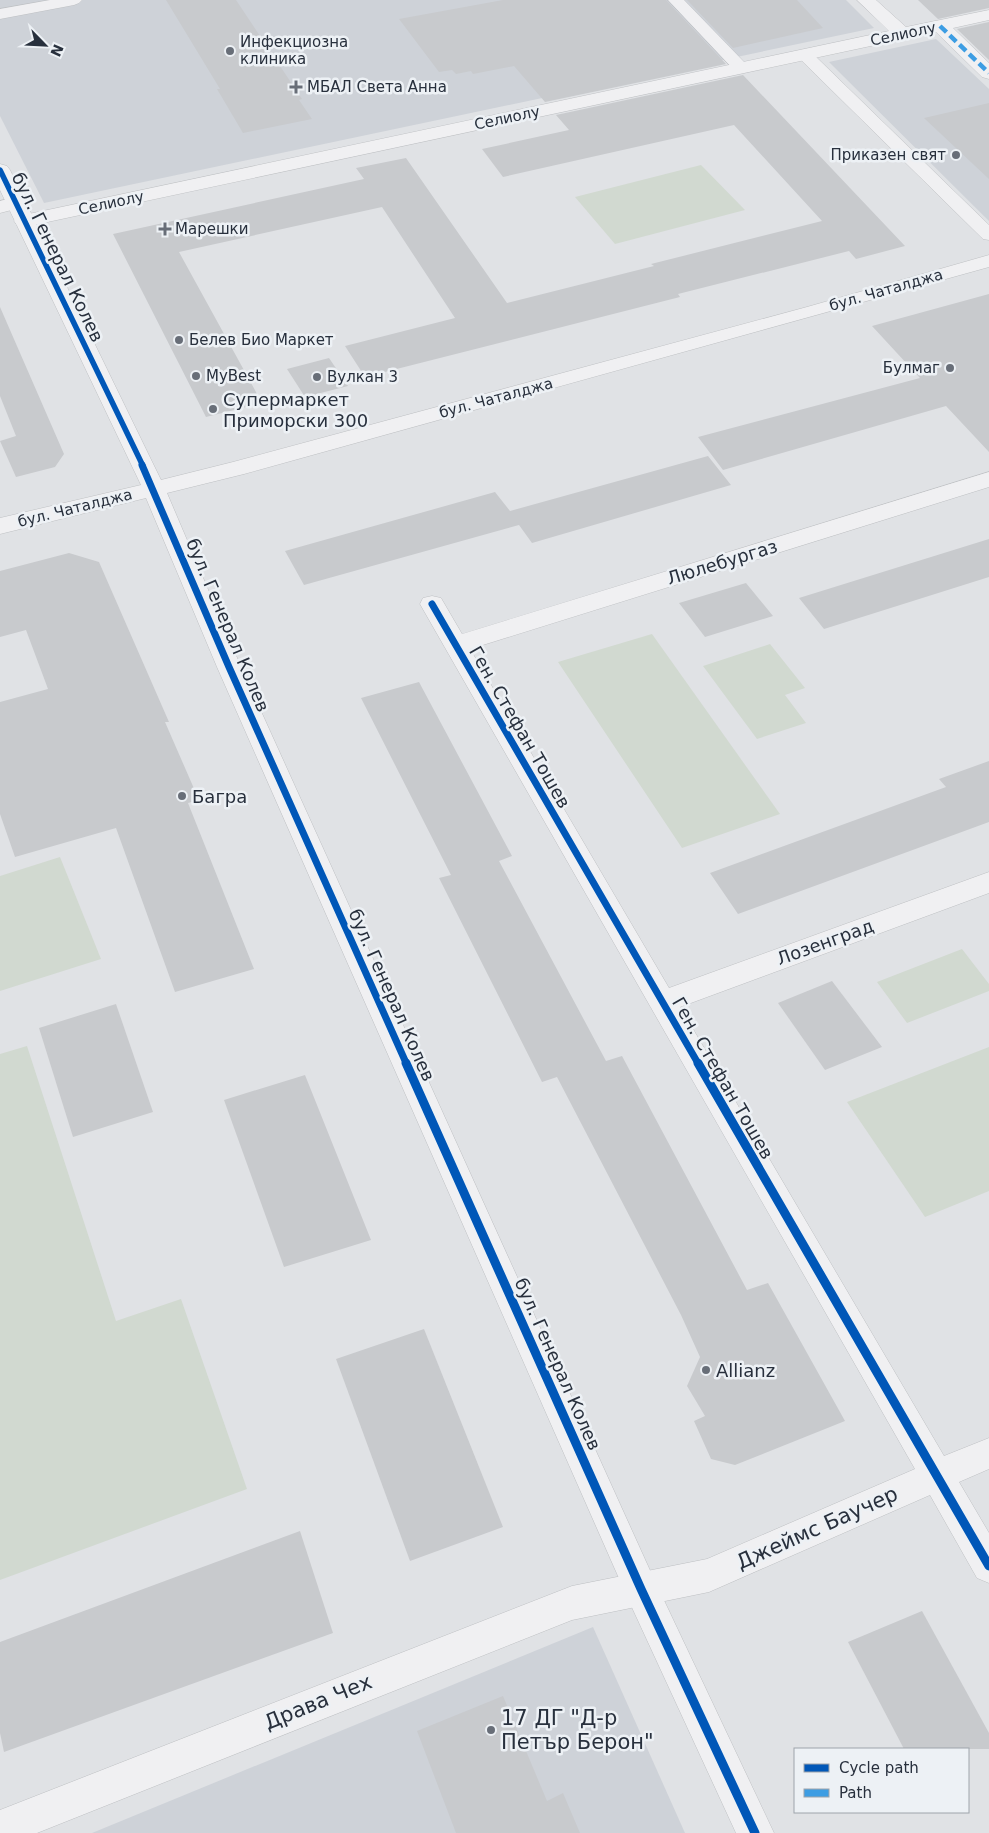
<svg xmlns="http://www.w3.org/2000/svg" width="989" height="1833" viewBox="0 0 989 1833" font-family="'DejaVu Sans',sans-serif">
<rect width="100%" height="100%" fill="#e0e2e5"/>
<g fill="#ced2d8">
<path d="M0 0H846L874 28 44 203 0 116Z"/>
<path d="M936 39 989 89V221L829 62Z"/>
<path d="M593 1627 685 1833H92Z"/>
</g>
<g fill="#d1d9d0">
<path d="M701 165 745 210 615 244 575 197Z"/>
<path d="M652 634 780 814 682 848 558 662Z"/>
<path d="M770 644 805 688 785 695 806 723 757 739 703 666Z"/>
<path d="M60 857 101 959 0 991V876Z"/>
<path d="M962 949 989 984V991L907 1023 877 982Z"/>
<path d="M27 1046 116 1321 181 1299 247 1489 0 1580V1054Z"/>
<path d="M989 1047V1191L925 1217 847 1102Z"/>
</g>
<g fill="#c8cacd">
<path d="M166 0H236L302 99 299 100 312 119 243 133 217 89H220Z"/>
<path d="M503 0H666L726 64 545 102 514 66 473 74 471 71 456 74 452 70 439 72 399 19Z"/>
<path d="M687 0H797L823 28 733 48Z"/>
<path d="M918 0H989V8L938 19Z"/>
<path d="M989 22V60L957 29Z"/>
<path d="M743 75 905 246 856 259 849 251 678 294 680 297 365 377 345 346 455 318 382 207 179 252 262 403 206 417 113 234 364 179 356 168 406 158 507 303 654 266 651 264 822 221 734 125 503 177 482 149 569 130 556 115Z"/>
<path d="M989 103V179L924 118Z"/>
<path d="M989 294V452L946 406 723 470 698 437 920 378 872 326Z"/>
<path d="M0 307 64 454 55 467 16 477 0 441 16 436 0 396Z"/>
<path d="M329 358 348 386 305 397 287 369Z"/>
<path d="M708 456 731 485 532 543 519 525 304 585 285 551 495 492 510 511Z"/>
<path d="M989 539V577L824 629 799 598Z"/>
<path d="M69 553 99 562 169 722H165L199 800 188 803 254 969 175 992 116 828 15 857 0 814V702L48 689 26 630 0 637V571Z"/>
<path d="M746 583 773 616 705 637 679 603Z"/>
<path d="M419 682 512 856 499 861 606 1061 622 1056 747 1290 768 1283 845 1421 735 1465 711 1459 694 1421 705 1416 687 1386 700 1357 681 1315 557 1077 542 1082 439 878 451 875 361 698Z"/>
<path d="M989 761V822L738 914 710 873 946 787 939 779Z"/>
<path d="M832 981 882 1047 825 1070 778 1003Z"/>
<path d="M116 1004 153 1112 73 1137 39 1028Z"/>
<path d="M305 1075 371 1240 284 1267 224 1100Z"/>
<path d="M424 1329 503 1527 410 1561 336 1359Z"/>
<path d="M300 1531 333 1633 4 1752 0 1733V1642Z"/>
<path d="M922 1611 989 1733V1749H904L848 1642Z"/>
<path d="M503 1696 547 1801 563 1793 580 1833H456L417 1731Z"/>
</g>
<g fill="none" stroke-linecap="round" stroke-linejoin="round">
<defs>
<g id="service">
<path d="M50 0H82L79 3 74 5 0 19V9Z"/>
<path d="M668 0H684L748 66 750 69 748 72H736Z"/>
<path d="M805 50 811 52 989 225V240L983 239 799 58 797 55 799 52Z"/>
</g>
<g id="minor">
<path d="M857 0H876L906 27 989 10V20L953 28 989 63V79L982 77 936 32 24 227 17 225 14 221 17 217 24 215 889 31Z"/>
<path d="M16 197 23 199 26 203 23 207 0 213V201Z"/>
<path d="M989 472V487L470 649 669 988 989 872V893L680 1007 944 1456 989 1438V1469L959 1482 989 1533V1583L977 1578 930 1495 709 1592 572 1620 37 1833H0V1810L572 1586 707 1559 915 1469 420 604 423 598 432 596 441 598 462 634Z"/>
</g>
<path id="tertiary" d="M0 164 7 166 10 170 161 480 233 462 807 307 989 255V267L244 474 167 493 241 667 653 1577 774 1833H736L629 1601 217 667 146 498 0 534V518L141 485 0 190Z"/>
</defs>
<use href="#service" stroke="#bec0c3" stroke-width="1"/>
<use href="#minor" stroke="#bec0c3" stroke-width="1"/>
<use href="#tertiary" stroke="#bec0c3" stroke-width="1"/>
<use href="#service" fill="#f0f0f2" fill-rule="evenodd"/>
<use href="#minor" fill="#f0f0f2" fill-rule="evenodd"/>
<use href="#tertiary" fill="#f0f0f2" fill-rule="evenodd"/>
<path stroke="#3d9de3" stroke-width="4.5" stroke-dasharray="9 4.5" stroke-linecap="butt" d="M940 26 989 73"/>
<defs>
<path id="cycleway-far2" d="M0 170 143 466"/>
<g id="cycleway-far1">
<path d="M142 465 229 667 407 1065"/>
<path d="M432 604 699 1065"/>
</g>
<g id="cycleway">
<path d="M406 1063 641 1589 755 1833"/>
<path d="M698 1063 989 1566"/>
</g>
</defs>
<use href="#cycleway-far2" stroke="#edf1f5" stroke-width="8"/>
<use href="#cycleway-far1" stroke="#edf1f5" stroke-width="10"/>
<use href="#cycleway" stroke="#edf1f5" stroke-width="12"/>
<use href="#cycleway-far2" stroke="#0057b8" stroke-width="5.5"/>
<use href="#cycleway-far1" stroke="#0057b8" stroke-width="7"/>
<use href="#cycleway" stroke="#0057b8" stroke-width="9"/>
</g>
<g fill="#686e78" stroke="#edf1f5" stroke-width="2">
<circle cx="230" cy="51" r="5"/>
<path d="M293.5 79.5h5v5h5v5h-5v5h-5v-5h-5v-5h5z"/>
<circle cx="956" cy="155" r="5"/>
<path d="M162.5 221.5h5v5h5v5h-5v5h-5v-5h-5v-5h5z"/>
<circle cx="179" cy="340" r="5"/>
<circle cx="950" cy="368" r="5"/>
<circle cx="196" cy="376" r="5"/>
<circle cx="317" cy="377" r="5"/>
<circle cx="213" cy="409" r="5"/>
<circle cx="182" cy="796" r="5"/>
<circle cx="706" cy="1370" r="5"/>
<circle cx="491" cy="1730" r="5"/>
</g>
<g text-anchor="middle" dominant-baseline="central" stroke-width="5" stroke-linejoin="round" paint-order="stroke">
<g font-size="15" fill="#28303d" stroke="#edf1f5">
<text transform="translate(903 34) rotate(-12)">Селиолу</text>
<text transform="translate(507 118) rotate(-12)">Селиолу</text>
<text transform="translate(111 203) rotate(-12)">Селиолу</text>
<text transform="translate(886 290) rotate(-16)">бул. Чаталджа</text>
<text transform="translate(496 398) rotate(-15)">бул. Чаталджа</text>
<text transform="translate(75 508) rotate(-14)">бул. Чаталджа</text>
</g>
<g font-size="15" fill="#28303d" stroke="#edf1f5" text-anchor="start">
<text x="240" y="42">Инфекциозна<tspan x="240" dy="17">клиника</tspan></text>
<text x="307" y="87">МБАЛ Света Анна</text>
<text x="946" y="155" text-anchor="end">Приказен свят</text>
<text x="175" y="229">Марешки</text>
<text x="189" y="340">Белев Био Маркет</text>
<text x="940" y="368" text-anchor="end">Булмаг</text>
<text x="206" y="376">MyBest</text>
<text x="327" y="377">Вулкан 3</text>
</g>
<g font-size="18" fill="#28303d" stroke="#edf1f5">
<text transform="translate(58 257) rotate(64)">бул. Генерал Колев</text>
<text transform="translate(722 562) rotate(-17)">Люлебургаз</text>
<text transform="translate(228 625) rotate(67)">бул. Генерал Колев</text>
<text transform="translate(520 727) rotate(60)">Ген. Стефан Тошев</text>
<text transform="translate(825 942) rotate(-20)">Лозенград</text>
<text transform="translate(392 995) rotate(66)">бул. Генерал Колев</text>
<text transform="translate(723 1078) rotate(60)">Ген. Стефан Тошев</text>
<text transform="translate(558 1364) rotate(66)">бул. Генерал Колев</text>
</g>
<g font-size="18" fill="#28303d" stroke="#edf1f5" text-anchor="start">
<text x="223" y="399">Супермаркет<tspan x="223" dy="21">Приморски 300</tspan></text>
<text x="192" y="796">Багра</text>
<text x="716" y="1370">Allianz</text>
</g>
<g font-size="21" fill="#28303d" stroke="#edf1f5">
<text transform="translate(817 1528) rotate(-24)">Джеймс Баучер</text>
<text transform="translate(318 1702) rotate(-22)">Драва Чех</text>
</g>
<g font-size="21" fill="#28303d" stroke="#edf1f5" text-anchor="start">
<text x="501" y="1718">17 ДГ "Д-р<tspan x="501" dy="24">Петър Берон"</tspan></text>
</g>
</g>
<rect x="794" y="1748" width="175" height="65" fill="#edf1f5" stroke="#9ea4ab"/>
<rect x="804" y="1764" width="25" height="8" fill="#0057b8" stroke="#9ea4ab"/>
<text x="839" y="1773" font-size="15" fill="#28303d">Cycle path</text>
<rect x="804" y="1789" width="25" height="8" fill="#3d9de3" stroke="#9ea4ab"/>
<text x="839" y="1798" font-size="15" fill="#28303d">Path</text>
<g transform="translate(45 45) rotate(114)" stroke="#edf1f5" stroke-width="4" paint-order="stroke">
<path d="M0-4L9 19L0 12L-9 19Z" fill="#28303d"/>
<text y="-8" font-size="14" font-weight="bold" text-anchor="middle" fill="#28303d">N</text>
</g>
</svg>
